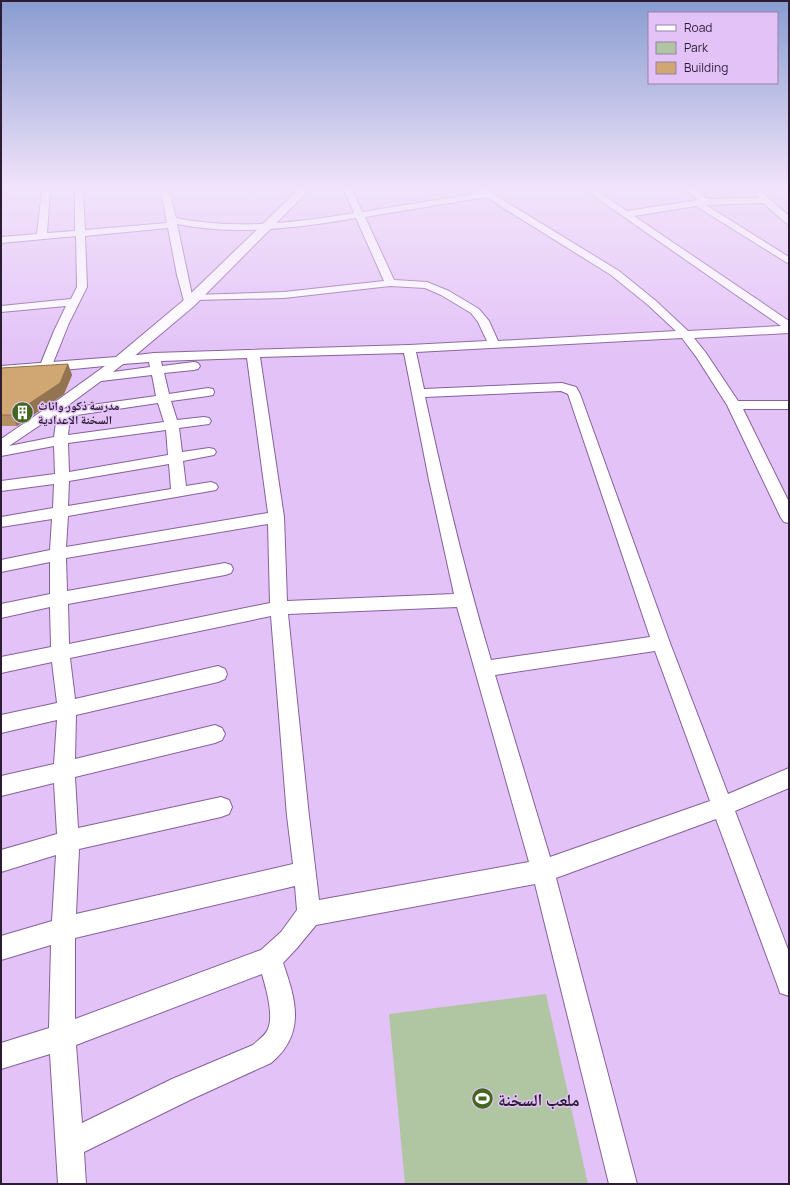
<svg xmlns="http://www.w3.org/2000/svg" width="790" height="1185" viewBox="0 0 790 1185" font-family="Manrope,'Noto Naskh Arabic',sans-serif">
<rect width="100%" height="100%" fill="#e3c2f7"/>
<path fill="#b0c5a2" d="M546 994 588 1184H405L389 1014Z"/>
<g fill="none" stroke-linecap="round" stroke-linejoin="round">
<defs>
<path id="minor" d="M42 190H50L47 233 75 231V190H83L85 230 167 223 161 190H169L176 218C234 230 295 223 354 213L344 190H352L362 212 479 193 477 190H487L619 271 656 301 688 331 781 326 588 192 587 190H596L627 211 698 200 686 190H695L708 199 758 198 754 193 758 190 761 191 789 216V224L786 223 763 203 706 205 789 257V264L696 206 634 216 789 321V333L694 338 706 353 738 401H789V409H743L789 502V523L784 522 781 518 727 405 697 358 682 338 416 352 424 389 562 383 576 387 580 394 670 643 728 794 789 768V788L735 811 789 952V996L780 993 777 984 716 819 556 878 637 1184H609L535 884 316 925 297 948 283 963C296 1000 306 1034 271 1063L192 1099 84 1152 86 1184H58L50 1054 1 1069V1043L49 1028 51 945 1 960V936L52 921 56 855 1 872V850L57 834 54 783 1 796V776L54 764 57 720 1 733V715L57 703 52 662 1 673V657L51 647 50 607 1 618V604L50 594V562L1 572V560L50 550 52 519 1 527V517L53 508 54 484 1 491V481L55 474 54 446 1 456V439L48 407 116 358 120 357 154 353 409 345 487 341 478 322 471 313 441 295 425 288 390 286 284 298 194 300 195 303 193 305H185L177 275 168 228 85 236 87 287 69 323 51 368 49 371H41L39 368 54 331 66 306 1 312V306L71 299 77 287 76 236 1 243V237L37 234ZM486 197 611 275 648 305 676 331 498 341 489 321 479 309 449 291 427 282 394 280 365 217ZM356 218 384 281 284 292 192 295 177 224C236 236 297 228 356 218ZM404 353 429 480 454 594 287 601 284 517 260 357ZM247 358 268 513 66 547 68 516 216 490 218 487 216 484 211 482 186 486 183 461 214 455 216 452 214 449 209 448 182 452 179 428 209 424 211 421 209 418 204 417 177 420 171 401 208 396 213 395 214 392 213 389 208 388 169 394 164 373 194 370 198 369 200 366 198 363 194 362 162 366 161 361ZM149 362 150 367 113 372 123 364ZM152 375 156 396 63 409 101 381ZM561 391 568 394 650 637 491 660C465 573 444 485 425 397ZM158 403 164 422 68 435 70 416ZM55 415H57L54 437 9 446ZM166 430 168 455 69 472 68 443ZM169 464 171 489 68 506 69 481ZM268 524 270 603 69 644 68 604 225 575 231 573 233 569 231 565 225 563 67 591 66 558ZM457 607 529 862 319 900 309 816 288 614ZM271 616 287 816 293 864 76 914 79 849 221 817 229 814 232 807 229 800 221 797 78 828 75 777 215 743 222 740 225 734 222 728 215 725 75 759 76 715 218 682 225 679 227 674 225 669 218 666 75 699 70 658ZM655 651 710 801 550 857 495 675ZM295 886 297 910 281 932 261 950 75 1019V938ZM262 974C266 988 274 1015 268 1029 265 1036 258 1040 253 1045L172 1079 82 1123 76 1045Z"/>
<path id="tertiary" d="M298 190H309L194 306 125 364 1 376V366L116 357 184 300Z"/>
</defs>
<use href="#minor" stroke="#86619d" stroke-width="2"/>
<use href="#tertiary" stroke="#86619d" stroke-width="2"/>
<use href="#minor" fill="#fff" fill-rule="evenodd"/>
<use href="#tertiary" fill="#fff" fill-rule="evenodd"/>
</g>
<path fill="#b38f62" d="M68 364 72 375 64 394 17 426H1V368Z"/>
<path fill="#927450" d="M68 364 72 375 64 394 17 426 12 415Z"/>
<path fill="#d0a672" stroke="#927450" d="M68 364 60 383 12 415H1V368Z"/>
<linearGradient id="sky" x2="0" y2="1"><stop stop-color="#889cd0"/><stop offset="0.53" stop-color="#f2e4fb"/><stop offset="1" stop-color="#f2e4fb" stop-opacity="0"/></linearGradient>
<rect width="790" height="356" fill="url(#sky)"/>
<defs>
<symbol id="building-disc" viewBox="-11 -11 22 22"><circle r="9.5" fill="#43671f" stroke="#e3c2f7"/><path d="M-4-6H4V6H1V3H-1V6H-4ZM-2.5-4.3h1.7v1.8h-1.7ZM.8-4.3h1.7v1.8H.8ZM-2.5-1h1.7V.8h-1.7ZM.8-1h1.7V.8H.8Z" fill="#fff"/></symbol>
<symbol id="stadium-disc" viewBox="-11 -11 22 22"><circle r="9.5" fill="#43671f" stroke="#e3c2f7"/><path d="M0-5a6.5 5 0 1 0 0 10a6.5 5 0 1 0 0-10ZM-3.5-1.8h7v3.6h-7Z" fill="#fff"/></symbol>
</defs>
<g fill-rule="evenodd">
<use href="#building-disc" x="10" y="400" width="25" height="25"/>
<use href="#stadium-disc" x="470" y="1086" width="25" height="25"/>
</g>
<g text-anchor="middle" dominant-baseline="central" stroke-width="3" stroke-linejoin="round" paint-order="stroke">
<g font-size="12" font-weight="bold" fill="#2c1d35" stroke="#e3c2f7" text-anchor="start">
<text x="38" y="405">مدرسة ذكور واناث<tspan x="38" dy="14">السخنة الاعدادية</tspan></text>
</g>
<g font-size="17" font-weight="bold" fill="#2c1d35" stroke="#e3c2f7" text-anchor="start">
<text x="498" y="1099">ملعب السخنة</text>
</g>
</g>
<rect width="790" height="1185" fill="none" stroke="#2c1d35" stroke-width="4"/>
<rect x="648" y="12" width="130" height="72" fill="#e3c2f7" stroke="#9a80a9"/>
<rect x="656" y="25" width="20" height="6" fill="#ffffff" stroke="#9a80a9"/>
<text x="684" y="32" font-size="12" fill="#2c1d35">Road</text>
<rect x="656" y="42" width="20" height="12" fill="#b0c5a2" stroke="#9a80a9"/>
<text x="684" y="52" font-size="12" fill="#2c1d35">Park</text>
<rect x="656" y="62" width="20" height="12" fill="#d0a672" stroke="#9a80a9"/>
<text x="684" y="72" font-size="12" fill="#2c1d35">Building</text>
</svg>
